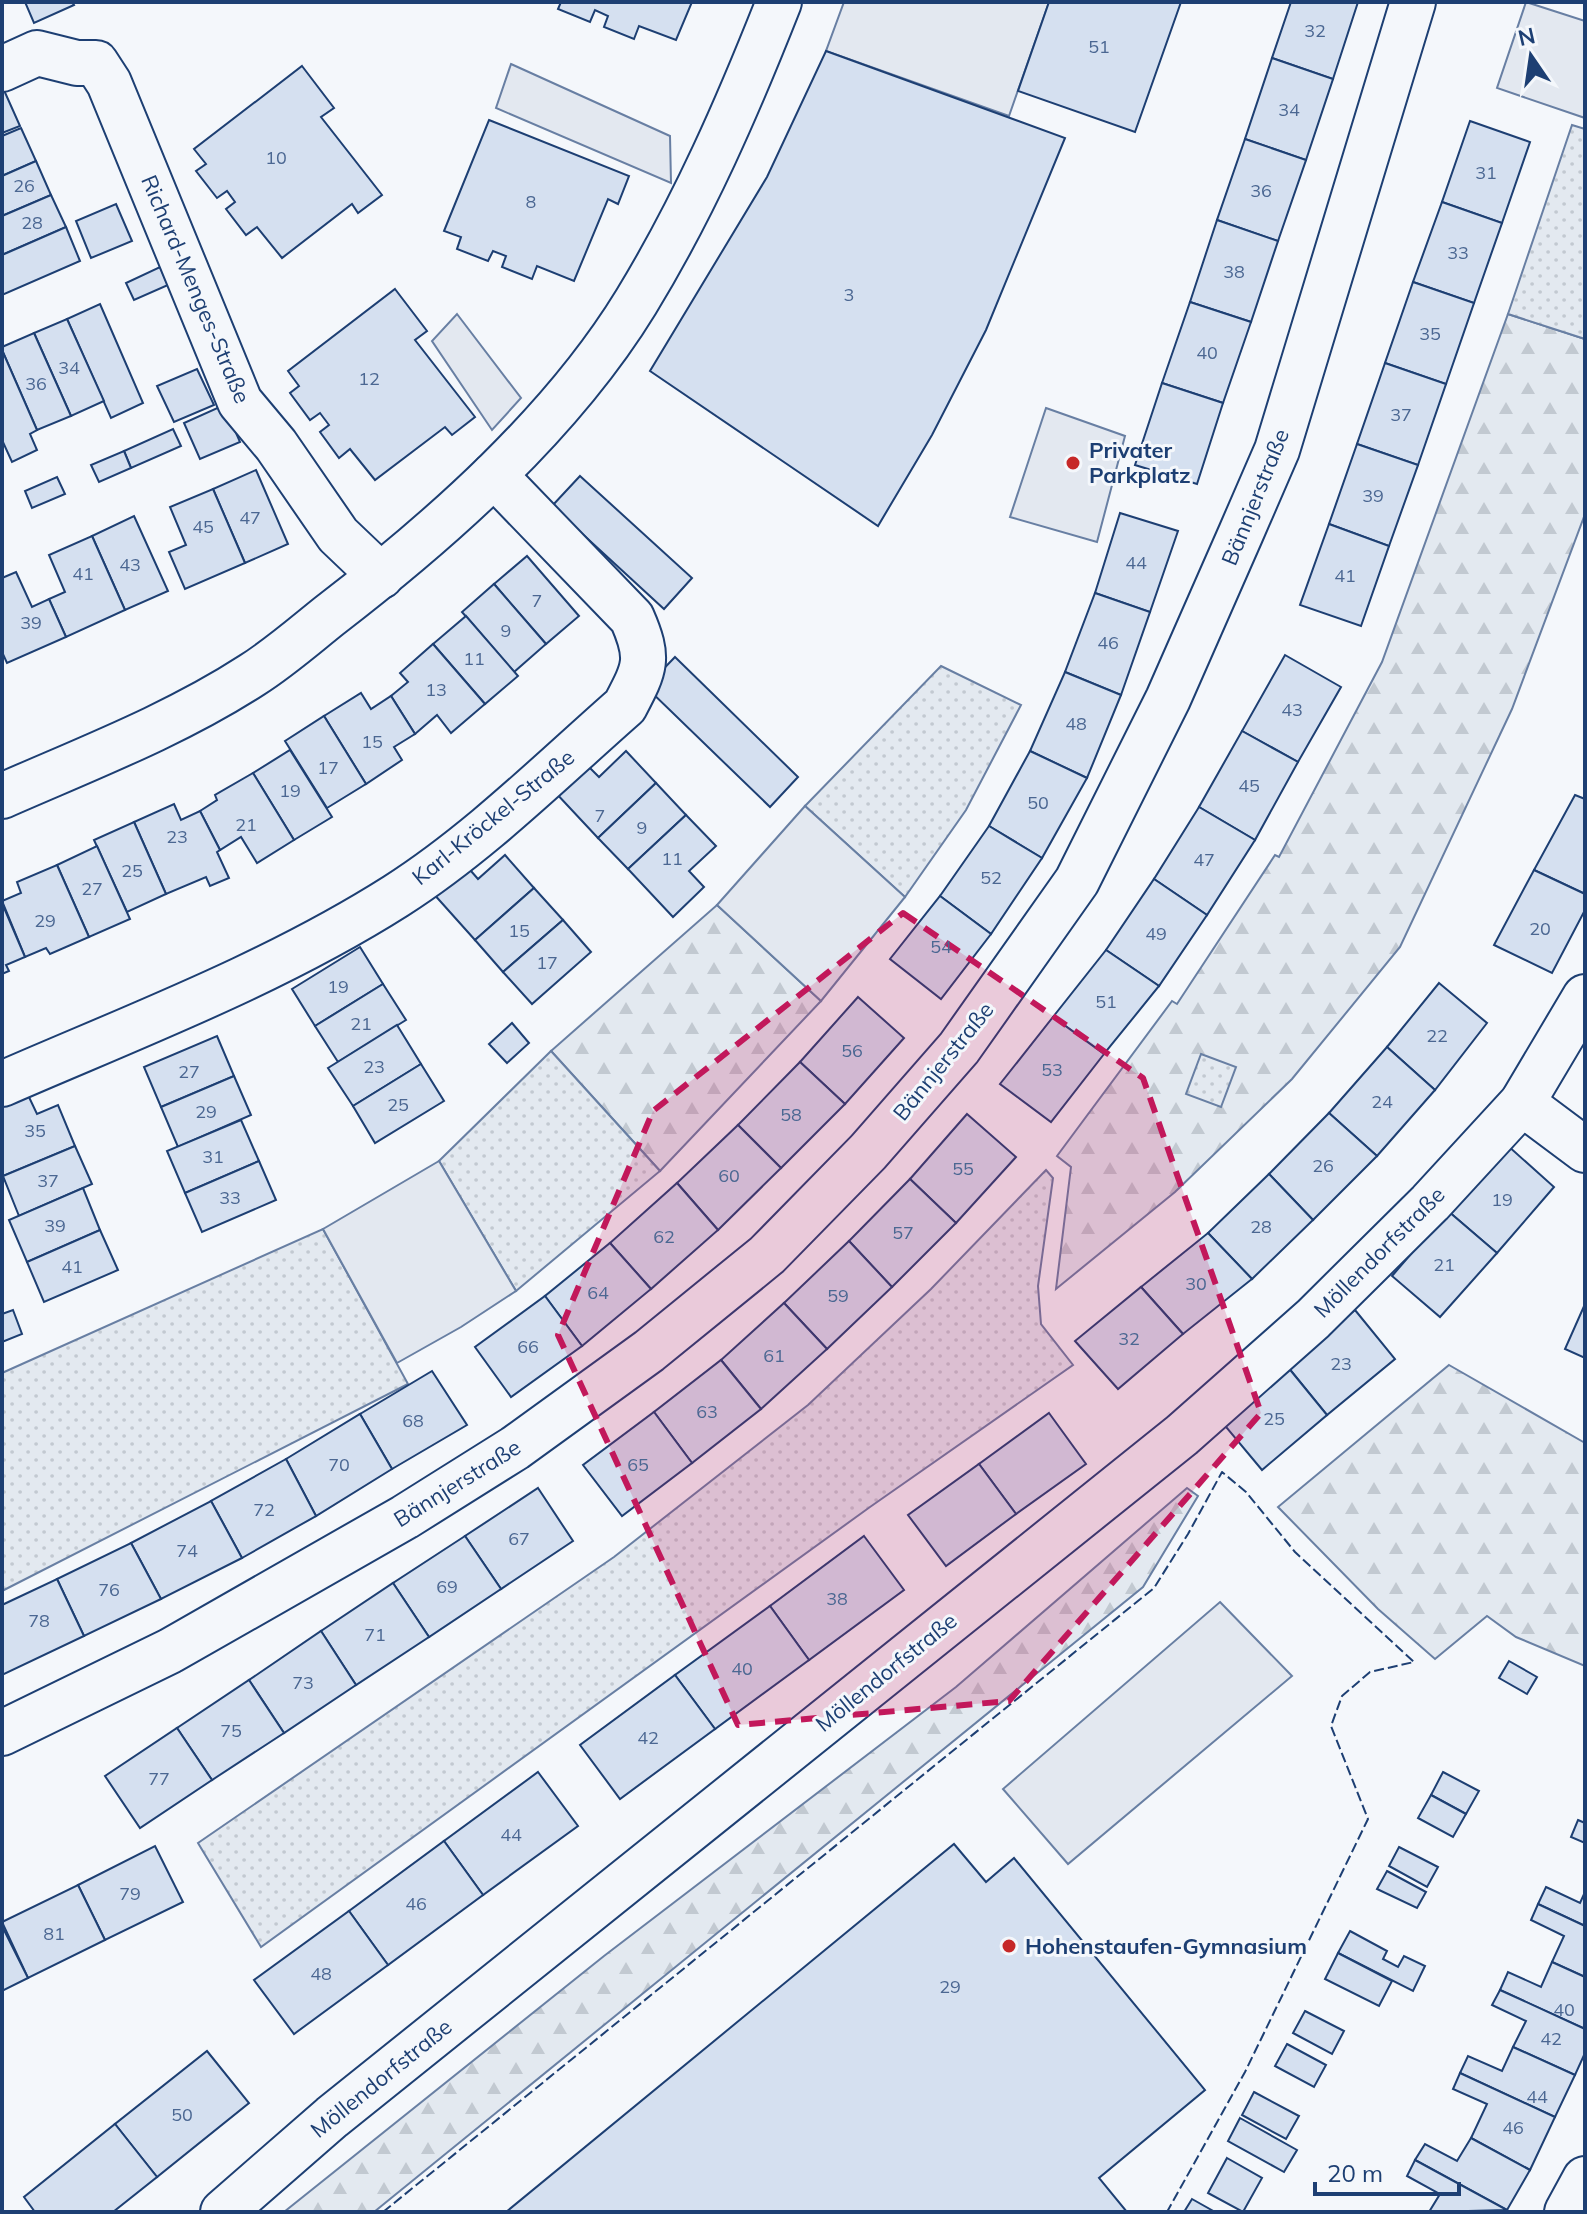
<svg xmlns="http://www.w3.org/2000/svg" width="1587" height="2214" viewBox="0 0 1587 2214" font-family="Mulish,sans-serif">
<defs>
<pattern id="forest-firs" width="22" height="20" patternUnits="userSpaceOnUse" patternTransform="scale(2)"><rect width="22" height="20" fill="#e3e9f0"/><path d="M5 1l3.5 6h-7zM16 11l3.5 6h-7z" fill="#c2c9d1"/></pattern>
<pattern id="park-dots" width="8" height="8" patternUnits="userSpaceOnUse" patternTransform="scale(2)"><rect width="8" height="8" fill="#e3e9f0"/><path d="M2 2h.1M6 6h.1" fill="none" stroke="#c2c9d1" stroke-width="1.8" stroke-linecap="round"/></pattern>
</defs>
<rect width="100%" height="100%" fill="#f4f7fb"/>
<g fill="url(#forest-firs)" stroke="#687fa3" stroke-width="2">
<path d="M1508 314 1585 339V514L1512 709 1400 947 1292 1079 1175 1192 1056 1289 1071 1167 1057 1156 1172 1001 1177 1004 1275 855 1279 857 1382 662Z"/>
<path d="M717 905 821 1001 660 1171 551 1051Z"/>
<path d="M1449 1365 1585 1443V1666L1516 1637 1487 1616 1435 1659 1378 1609 1278 1507Z"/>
<path d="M1187 1488 1198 1496 1143 1587 374 2212H284L604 1956 956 1687Z"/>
</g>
<g fill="url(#park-dots)" stroke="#687fa3" stroke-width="2">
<path d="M1572 125 1585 129V339L1508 314Z"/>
<path d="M941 666 1021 705 966 810 905 897 805 806Z"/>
<path d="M551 1051 660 1171 516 1291 439 1161Z"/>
<path d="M1201 1054 1236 1067 1221 1107 1186 1094Z"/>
<path d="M1046 1170 1053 1178 1038 1286 1041 1324 1073 1365 870 1507 261 1947 198 1843 614 1557 808 1405 931 1289Z"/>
<path d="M323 1229 408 1384 2 1591V1373Z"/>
</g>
<g fill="#e3e8f0" stroke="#687fa3" stroke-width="2">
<path d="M844 2H1049L1009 116 826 51Z"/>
<path d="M1526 2 1585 21V118L1497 88Z"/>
<path d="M511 64 670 136 671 183 496 108Z"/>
<path d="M457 314 521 398 492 430 432 341Z"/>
<path d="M1046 408 1125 436 1097 542 1010 517Z"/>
<path d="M805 806 905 897 821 1001 717 905Z"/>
<path d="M439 1161 516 1291 461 1327 397 1363 323 1229Z"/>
<path d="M1220 1602 1292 1676 1068 1864 1003 1789Z"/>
</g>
<g fill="#d5e0f0" stroke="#1d3f73" stroke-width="2">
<path d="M25 2H72L74 5 34 23Z"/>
<path d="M561 2H692L676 40 639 26 634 39 604 27 608 16 595 10 590 22 558 9Z"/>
<path d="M1049 2H1181L1135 132 1018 91Z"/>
<path d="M1291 2H1358L1333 79 1272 58Z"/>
<path d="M826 51 1065 138 986 330 932 435 878 526 650 371 767 177Z"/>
<path d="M1272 58 1333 79 1306 160 1245 139Z"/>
<path d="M302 66 334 108 321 117 382 195 358 213 352 204 282 258 257 227 246 235 226 209 235 202 227 191 217 198 196 171 206 164 194 149Z"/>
<path d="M3 88 20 126 2 133V89Z"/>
<path d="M489 120 629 176 618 204 608 199 574 281 537 266 532 279 502 267 506 256 493 251 488 261 457 249 461 237 444 231Z"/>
<path d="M1470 121 1530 142 1502 223 1442 202Z"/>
<path d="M21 128 36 161 2 176V136Z"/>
<path d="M1245 139 1306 160 1278 241 1217 220Z"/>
<path d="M36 161 51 195 2 216V176Z"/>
<path d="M51 195 66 227 2 255V216Z"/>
<path d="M1442 202 1502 223 1474 303 1413 282Z"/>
<path d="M116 204 132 241 91 258 76 221Z"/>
<path d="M1217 220 1278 241 1251 322 1190 302Z"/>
<path d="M66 227 80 261 2 295V255Z"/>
<path d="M160 267 168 285 134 300 126 283Z"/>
<path d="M1413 282 1474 303 1446 384 1385 363Z"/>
<path d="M395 289 427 331 415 340 475 417 452 435 445 427 375 480 350 449 339 458 320 432 329 425 320 413 310 420 290 393 299 386 288 371Z"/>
<path d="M1190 302 1251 322 1223 403 1162 383Z"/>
<path d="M100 304 143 403 111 418 67 319Z"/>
<path d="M67 319 104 401 71 416 34 333Z"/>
<path d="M34 333 71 416 37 430 2 350V347Z"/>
<path d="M2 350 37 430 30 434 37 450 12 462 2 440Z"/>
<path d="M1385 363 1446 384 1418 465 1357 444Z"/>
<path d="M197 369 214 405 174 422 157 386Z"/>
<path d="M1162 383 1223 403 1197 484 1135 465Z"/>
<path d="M224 405 240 442 200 459 184 423Z"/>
<path d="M173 429 181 446 131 468 124 451Z"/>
<path d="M1357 444 1418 465 1389 546 1329 524Z"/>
<path d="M124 451 131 468 99 482 91 465Z"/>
<path d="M256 470 288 544 245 563 213 489Z"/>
<path d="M580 476 692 578 664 609 552 506Z"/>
<path d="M57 477 65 494 32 508 25 491Z"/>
<path d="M213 489 245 563 185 589 169 552 186 545 170 507Z"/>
<path d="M1120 513 1178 531 1150 612 1095 593Z"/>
<path d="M134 516 168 591 125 610 92 536Z"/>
<path d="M1329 524 1389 546 1361 626 1300 605Z"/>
<path d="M92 536 125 610 66 637 49 599 65 592 49 555Z"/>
<path d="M527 556 579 616 546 644 494 584Z"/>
<path d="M16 572 32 607 49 599 66 637 7 663 2 652V578Z"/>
<path d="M494 584 546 644 514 672 462 612Z"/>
<path d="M1095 593 1150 612 1121 695 1065 672Z"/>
<path d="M466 616 518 676 485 704 433 644Z"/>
<path d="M433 644 485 704 451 733 437 715 415 734 391 696 408 682 400 673Z"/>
<path d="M1285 655 1341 687 1298 762 1242 731Z"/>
<path d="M675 657 798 777 770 807 646 687Z"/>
<path d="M1065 672 1121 695 1087 778 1030 751Z"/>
<path d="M361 693 371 709 391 696 415 734 394 747 402 760 366 784 324 716Z"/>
<path d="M324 716 366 784 327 808 285 741Z"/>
<path d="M1242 731 1298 762 1255 840 1199 807Z"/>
<path d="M290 750 332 817 294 840 253 773Z"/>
<path d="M626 751 656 783 598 838 554 791 584 762 599 777Z"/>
<path d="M1030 751 1087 778 1042 858 989 826Z"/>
<path d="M253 773 294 840 257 863 241 837 220 850 200 811 217 800 215 795Z"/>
<path d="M656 783 686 815 628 869 598 838Z"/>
<path d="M1575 795 1585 799V894L1534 870Z"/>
<path d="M174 804 181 820 200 811 220 850 217 852 229 878 210 886 206 877 166 894 134 822Z"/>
<path d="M1199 807 1255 840 1207 915 1154 879Z"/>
<path d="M686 815 716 846 689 871 704 887 673 917 628 869Z"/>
<path d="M134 822 166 894 127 912 94 840Z"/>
<path d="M989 826 1042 858 991 934 940 896Z"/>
<path d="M97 846 130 919 89 937 57 865Z"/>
<path d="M505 855 534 888 475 940 432 892 464 863 478 879Z"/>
<path d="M57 865 89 937 50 954 46 948 25 957 2 901 21 893 17 882Z"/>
<path d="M1534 870 1585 894V910L1552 973 1494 945Z"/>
<path d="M1154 879 1207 915 1159 986 1106 950Z"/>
<path d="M534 888 563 920 503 972 475 940Z"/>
<path d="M940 896 991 934 941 999 890 959Z"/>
<path d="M2 903 25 957 6 965 9 971 2 974Z"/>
<path d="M563 920 591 952 532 1004 503 972Z"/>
<path d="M360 947 383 984 315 1026 292 989Z"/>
<path d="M1106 950 1159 986 1104 1054 1053 1017Z"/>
<path d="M1439 983 1487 1023 1435 1090 1387 1047Z"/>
<path d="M383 984 406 1020 338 1062 315 1026Z"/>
<path d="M858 997 904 1038 845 1104 800 1062Z"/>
<path d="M1053 1017 1104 1054 1051 1122 1000 1084Z"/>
<path d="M512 1023 529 1043 507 1063 489 1044Z"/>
<path d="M397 1025 421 1064 353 1106 328 1068Z"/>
<path d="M217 1036 234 1076 161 1107 144 1067Z"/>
<path d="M1387 1047 1435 1090 1377 1156 1329 1113Z"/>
<path d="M800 1062 845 1104 781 1168 738 1125Z"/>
<path d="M421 1064 444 1101 375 1143 353 1106Z"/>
<path d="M234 1076 251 1115 178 1147 161 1107Z"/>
<path d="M28 1095 37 1114 58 1105 75 1146 3 1176 2 1106Z"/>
<path d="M1329 1113 1377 1156 1313 1220 1269 1174Z"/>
<path d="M967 1114 1016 1157 956 1223 910 1179Z"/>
<path d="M241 1120 259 1161 185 1193 167 1151Z"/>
<path d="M738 1125 781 1168 718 1230 677 1183Z"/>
<path d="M1507 1145 1554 1187 1497 1253 1448 1211Z"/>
<path d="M75 1146 92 1184 19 1216 3 1176Z"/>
<path d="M259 1161 276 1200 202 1232 185 1193Z"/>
<path d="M1269 1174 1313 1220 1252 1279 1208 1233Z"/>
<path d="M910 1179 956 1223 892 1287 849 1241Z"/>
<path d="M677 1183 718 1230 651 1289 610 1243Z"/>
<path d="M83 1188 100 1230 27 1262 9 1220Z"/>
<path d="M1448 1211 1497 1253 1440 1317 1392 1276Z"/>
<path d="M100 1230 118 1270 44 1302 27 1262Z"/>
<path d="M1208 1233 1252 1279 1183 1334 1141 1287Z"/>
<path d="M849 1241 892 1287 827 1349 784 1303Z"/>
<path d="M610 1243 651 1289 582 1346 545 1296Z"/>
<path d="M1141 1287 1183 1334 1118 1389 1075 1341Z"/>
<path d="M545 1296 582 1346 511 1397 475 1347Z"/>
<path d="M784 1303 827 1349 761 1409 721 1360Z"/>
<path d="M1585 1304V1358L1565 1349Z"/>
<path d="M13 1310 22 1334 2 1342V1314Z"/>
<path d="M1355 1310 1395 1359 1327 1415 1287 1366Z"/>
<path d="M721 1360 761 1409 692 1463 654 1412Z"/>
<path d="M1287 1366 1327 1415 1262 1470 1221 1421Z"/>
<path d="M432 1371 467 1425 392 1469 360 1414Z"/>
<path d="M654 1412 692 1463 622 1516 583 1465Z"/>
<path d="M1049 1413 1086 1464 1016 1514 979 1464Z"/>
<path d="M360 1414 392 1469 316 1516 286 1459Z"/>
<path d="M286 1459 316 1516 242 1558 211 1501Z"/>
<path d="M979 1464 1016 1514 946 1566 908 1515Z"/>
<path d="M538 1488 573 1541 501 1589 465 1536Z"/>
<path d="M211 1501 242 1558 161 1599 131 1543Z"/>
<path d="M465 1536 501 1589 429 1637 393 1583Z"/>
<path d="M864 1536 904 1590 809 1660 770 1606Z"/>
<path d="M131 1543 161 1599 84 1636 57 1579Z"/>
<path d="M57 1579 84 1636 2 1675V1605Z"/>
<path d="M393 1583 429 1637 356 1685 321 1631Z"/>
<path d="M770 1606 809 1660 715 1729 675 1675Z"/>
<path d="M321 1631 356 1685 284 1733 249 1680Z"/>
<path d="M1509 1661 1537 1677 1527 1694 1499 1678Z"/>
<path d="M675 1675 715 1729 620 1799 580 1745Z"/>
<path d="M249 1680 284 1733 212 1780 177 1728Z"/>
<path d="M177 1728 212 1780 140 1828 105 1776Z"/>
<path d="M538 1772 578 1826 483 1895 444 1841Z"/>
<path d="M1443 1772 1479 1791 1466 1814 1431 1795Z"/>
<path d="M1431 1795 1466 1814 1453 1837 1418 1818Z"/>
<path d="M1578 1820 1585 1823V1843L1571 1837Z"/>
<path d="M444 1841 483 1895 388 1965 349 1911Z"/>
<path d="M954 1844 986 1882 1014 1858 1205 2090 1099 2178 1127 2212H506Z"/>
<path d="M155 1846 183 1902 105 1940 78 1885Z"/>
<path d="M1399 1847 1438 1867 1427 1887 1389 1866Z"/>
<path d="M1387 1871 1426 1892 1417 1908 1377 1889Z"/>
<path d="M78 1885 105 1940 28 1978 2 1922Z"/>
<path d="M1546 1887 1580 1903 1585 1892V1926L1538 1904Z"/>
<path d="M1538 1904 1585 1926V1977L1552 1962 1564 1936 1531 1920Z"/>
<path d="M349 1911 388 1965 294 2034 254 1980Z"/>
<path d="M2 1926 28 1978 2 1991Z"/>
<path d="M1350 1931 1387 1951 1383 1959 1398 1967 1404 1956 1425 1966 1413 1991 1338 1953Z"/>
<path d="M1338 1953 1392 1981 1379 2006 1325 1979Z"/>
<path d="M1552 1962 1585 1977V2029L1500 1990 1508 1972 1541 1987Z"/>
<path d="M1500 1990 1585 2029V2053L1575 2075 1513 2047 1526 2021 1492 2005Z"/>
<path d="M1305 2011 1344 2031 1332 2054 1293 2033Z"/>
<path d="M1287 2044 1326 2065 1314 2087 1275 2066Z"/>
<path d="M1513 2047 1575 2075 1555 2117 1460 2073 1468 2056 1502 2071Z"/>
<path d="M207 2051 249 2103 157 2177 115 2124Z"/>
<path d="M1460 2073 1555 2117 1530 2170 1471 2138 1487 2104 1453 2089Z"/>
<path d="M1254 2092 1299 2116 1286 2139 1242 2115Z"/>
<path d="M1240 2118 1297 2150 1284 2172 1228 2141Z"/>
<path d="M115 2124 157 2177 113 2212H35L24 2197Z"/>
<path d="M1471 2138 1530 2170 1507 2210 1415 2160 1425 2144 1457 2161Z"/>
<path d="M1227 2158 1262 2178 1243 2212 1208 2193Z"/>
<path d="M1415 2160 1507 2210 1429 2212 1440 2194 1407 2176Z"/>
<path d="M1192 2199 1215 2212H1184Z"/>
</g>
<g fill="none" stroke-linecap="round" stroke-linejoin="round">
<defs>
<g id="minor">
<path d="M2 69 37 53 77 63H96L109 83 240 402 276 445 338 535 381 576"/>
<path d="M2 796C86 759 175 725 252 675 279 658 304 636 329 616 441 530 562 423 636 302 694 207 738 106 779 2"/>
<path d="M2 1084C135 1026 273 974 396 896 479 843 551 771 625 706 645 668 650 659 632 618L494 475"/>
<path d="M1522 1103 1585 1150"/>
<path d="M2 1733 170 1651 405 1517 515 1448 649 1351 767 1255 868 1152 959 1048 1077 881 1168 699 1241 533 1277 450 1413 2"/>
<path d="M223 2212 332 2117 1182 1435 1313 1319 1430 1203 1522 1103 1585 997"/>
<path d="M1567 2212 1585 2179"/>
</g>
</defs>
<use href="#minor" stroke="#1d3f73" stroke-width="48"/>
<use href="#minor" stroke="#f4f7fb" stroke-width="44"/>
<path stroke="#1d3f73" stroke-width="2" stroke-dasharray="10 4" stroke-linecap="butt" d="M383 2212 1154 1588 1188 1534 1222 1472 1246 1492 1295 1552 1414 1662 1370 1672 1342 1696 1331 1726 1368 1819 1245 2072 1167 2212"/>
</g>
<path fill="#c2185b" fill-opacity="0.2" stroke="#c2185b" stroke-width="6" stroke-dasharray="16 10" stroke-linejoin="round" d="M903 913 1143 1078 1261 1413 1009 1701 738 1725 558 1335 653 1111Z"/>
<g fill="#c62828" stroke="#f4f7fb" stroke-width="3">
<circle cx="1073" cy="463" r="8"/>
<circle cx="1009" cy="1946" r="8"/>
</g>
<g text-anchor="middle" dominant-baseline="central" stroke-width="6" stroke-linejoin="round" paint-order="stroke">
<g font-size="18" fill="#4b6792">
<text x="1315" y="30">32</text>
<text x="1099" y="46">51</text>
<text x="1289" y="109">34</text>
<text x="276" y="157">10</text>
<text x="1486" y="172">31</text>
<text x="24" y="185">26</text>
<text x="1261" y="190">36</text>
<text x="531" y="201">8</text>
<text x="32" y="222">28</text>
<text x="1458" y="252">33</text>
<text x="1234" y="271">38</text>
<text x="849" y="294">3</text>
<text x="1430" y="333">35</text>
<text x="1207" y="352">40</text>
<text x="69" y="367">34</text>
<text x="369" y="378">12</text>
<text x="36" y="383">36</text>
<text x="1401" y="414">37</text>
<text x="1373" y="495">39</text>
<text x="250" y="517">47</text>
<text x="203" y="526">45</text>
<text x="1136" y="562">44</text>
<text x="130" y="564">43</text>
<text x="83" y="573">41</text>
<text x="1345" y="575">41</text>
<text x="537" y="600">7</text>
<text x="31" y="622">39</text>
<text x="506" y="630">9</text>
<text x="1108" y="642">46</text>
<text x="474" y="658">11</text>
<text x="436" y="689">13</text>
<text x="1292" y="709">43</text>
<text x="1076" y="723">48</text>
<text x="372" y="741">15</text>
<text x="328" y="767">17</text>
<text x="1249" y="785">45</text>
<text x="290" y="790">19</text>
<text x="1038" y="802">50</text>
<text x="600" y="815">7</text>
<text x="246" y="824">21</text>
<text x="642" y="827">9</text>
<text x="177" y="836">23</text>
<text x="672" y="858">11</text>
<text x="1204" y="859">47</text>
<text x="132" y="870">25</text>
<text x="991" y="877">52</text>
<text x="92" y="888">27</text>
<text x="45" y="920">29</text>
<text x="1540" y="928">20</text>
<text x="519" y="930">15</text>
<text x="1156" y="933">49</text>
<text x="941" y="946">54</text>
<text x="547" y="962">17</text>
<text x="338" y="986">19</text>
<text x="1106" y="1001">51</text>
<text x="361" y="1023">21</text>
<text x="1437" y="1035">22</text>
<text x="852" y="1050">56</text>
<text x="374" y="1066">23</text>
<text x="1052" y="1069">53</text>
<text x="189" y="1071">27</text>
<text x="1382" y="1101">24</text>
<text x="398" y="1104">25</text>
<text x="206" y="1111">29</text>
<text x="791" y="1114">58</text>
<text x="35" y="1130">35</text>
<text x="213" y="1156">31</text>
<text x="1323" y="1165">26</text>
<text x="963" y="1168">55</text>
<text x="729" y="1175">60</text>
<text x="48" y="1180">37</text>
<text x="230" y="1197">33</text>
<text x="1502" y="1199">19</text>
<text x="55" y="1225">39</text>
<text x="1261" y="1226">28</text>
<text x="903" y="1232">57</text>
<text x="664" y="1236">62</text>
<text x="1444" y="1264">21</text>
<text x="72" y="1266">41</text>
<text x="1196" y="1283">30</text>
<text x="598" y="1292">64</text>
<text x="838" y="1295">59</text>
<text x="1129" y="1338">32</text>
<text x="528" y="1346">66</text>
<text x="774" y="1355">61</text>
<text x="1341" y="1363">23</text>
<text x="707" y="1411">63</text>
<text x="1274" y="1418">25</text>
<text x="413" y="1420">68</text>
<text x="339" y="1464">70</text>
<text x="638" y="1464">65</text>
<text x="264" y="1509">72</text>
<text x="519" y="1538">67</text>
<text x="187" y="1550">74</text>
<text x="447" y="1586">69</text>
<text x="109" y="1589">76</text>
<text x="837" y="1598">38</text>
<text x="39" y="1620">78</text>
<text x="375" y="1634">71</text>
<text x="742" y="1668">40</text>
<text x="303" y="1682">73</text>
<text x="231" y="1730">75</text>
<text x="648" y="1737">42</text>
<text x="159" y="1778">77</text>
<text x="511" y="1834">44</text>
<text x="130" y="1893">79</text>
<text x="416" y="1903">46</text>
<text x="54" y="1933">81</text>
<text x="321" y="1973">48</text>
<text x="950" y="1986">29</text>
<text x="1564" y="2009">40</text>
<text x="1551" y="2038">42</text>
<text x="1537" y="2096">44</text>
<text x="182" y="2114">50</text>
<text x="1513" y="2127">46</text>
</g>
<g font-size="22" fill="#1d3f73" stroke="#f4f7fb">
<text transform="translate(196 289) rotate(67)">Richard-Menges-Straße</text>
<text transform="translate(1255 497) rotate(-68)">Bännjerstraße</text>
<text transform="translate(493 817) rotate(-39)">Karl-Kröckel-Straße</text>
<text transform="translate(943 1061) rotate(-51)">Bännjerstraße</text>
<text transform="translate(1379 1252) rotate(-45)">Möllendorfstraße</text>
<text transform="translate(457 1483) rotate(-32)">Bännjerstraße</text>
<text transform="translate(886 1672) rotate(-39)">Möllendorfstraße</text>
<text transform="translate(381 2078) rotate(-39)">Möllendorfstraße</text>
</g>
<g font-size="22" font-weight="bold" fill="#1d3f73" stroke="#f4f7fb" text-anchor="start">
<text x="1089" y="450">Privater<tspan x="1089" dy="25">Parkplatz</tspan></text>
<text x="1025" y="1946">Hohenstaufen-Gymnasium</text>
</g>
</g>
<rect width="1587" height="2214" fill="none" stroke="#1d3f73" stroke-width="8"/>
<g transform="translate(1531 56) rotate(347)" stroke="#f4f7fb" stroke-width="6" paint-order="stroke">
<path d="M0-6L14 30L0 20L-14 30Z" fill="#1d3f73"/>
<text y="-12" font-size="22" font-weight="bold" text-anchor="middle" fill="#1d3f73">N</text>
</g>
<path d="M1315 2182v12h144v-12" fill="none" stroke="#1d3f73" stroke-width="4"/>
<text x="1327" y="2182" font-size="24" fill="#1d3f73" stroke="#f4f7fb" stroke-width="6" paint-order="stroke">20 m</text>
</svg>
